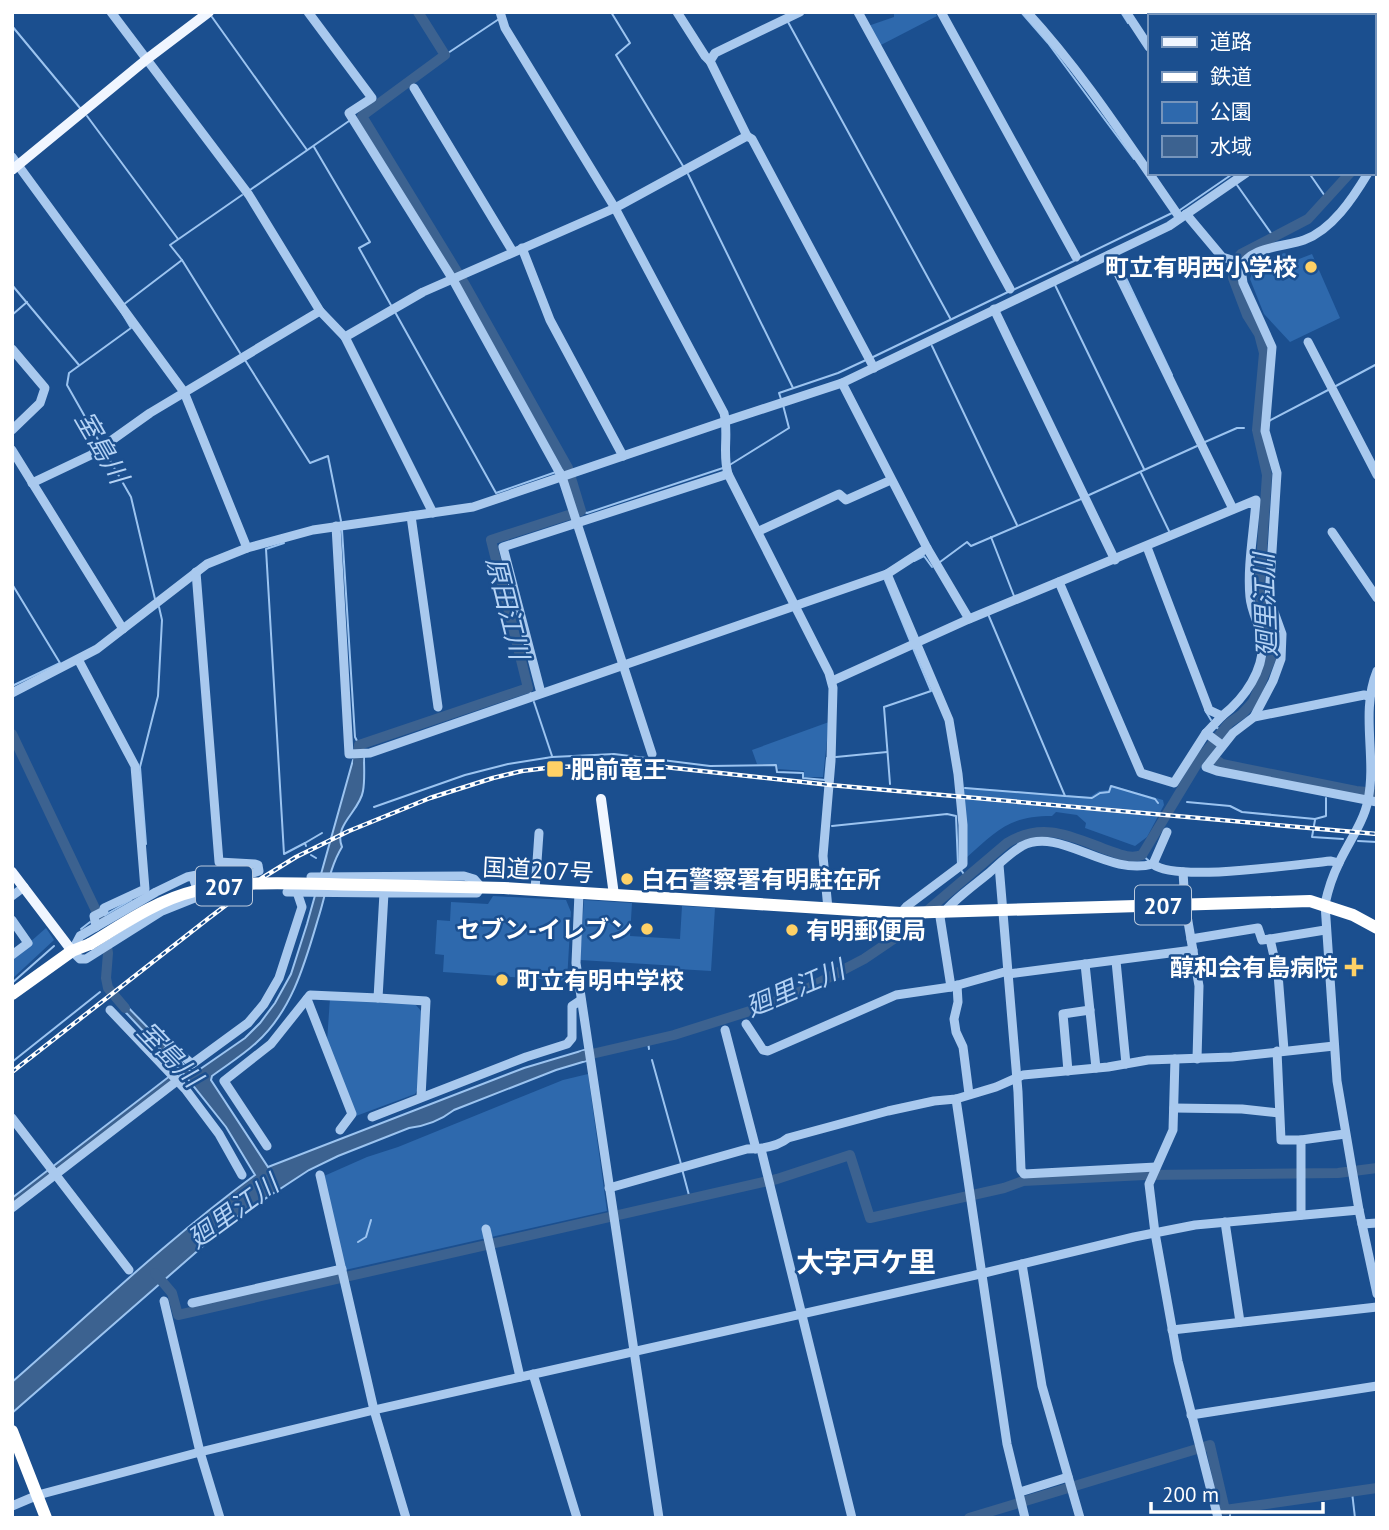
<svg xmlns="http://www.w3.org/2000/svg" width="1389" height="1530" viewBox="0 0 1389 1530" font-family="'PT Sans','Noto Sans JP',sans-serif">
<rect width="100%" height="100%" fill="#1b4f8f"/>
<g fill="#2e69ad">
<path d="M894 12H935L937 16 879 46 868 26 894 17Z"/>
<path d="M1284 253 1299 259 1312 254 1340 318 1290 342 1264 314 1250 279 1254 267Z"/>
<path d="M829 722 823 777H804V771L778 769 777 764H757L752 750Z"/>
<path d="M1110 785 1163 800 1164 805 1147 837 1135 846 1085 828 1086 823 1077 815 1056 812 1052 816C1008 816 997 831 965 859L962 787 1090 797 1099 791 1109 790Z"/>
<path d="M493 896 566 900 571 912 567 981 443 972 444 955 435 954 437 920 450 921 451 902 488 904Z"/>
<path d="M584 900 632 903 630 936 680 939 682 906 715 908 711 971 678 969V966L580 960Z"/>
<path d="M46 928 54 940 12 979V958Z"/>
<path d="M330 998 415 1004 422 1012 418 1089 415 1094 356 1116 327 1042Z"/>
<path d="M588 1074 607 1211 345 1270 324 1176 367 1157 398 1147 563 1080Z"/>
</g>
<path fill="#3c6290" stroke="#9cc4f0" stroke-width="2" d="M364 757C364 768 365 781 363 791 360 811 333 825 342 847 329 868 326 895 318 919 305 963 292 1011 256 1043 243 1055 227 1065 212 1076L211 1080 268 1167 524 1068 584 1050 586 1061 556 1070 454 1110C441 1120 426 1126 409 1128L338 1156 309 1170 234 1219 12 1413V1382C92 1312 169 1238 255 1175L226 1127 183 1073 12 1205V1198L179 1069 114 1000 118 997 193 1074 245 1038 260 1023 275 1003 291 974 307 924 353 760Z"/>
<g fill="none" stroke-linecap="round" stroke-linejoin="round">
<g stroke="#9cc4f0" stroke-width="2">
<path d="M611 12 630 43 616 55 683 166"/>
<path d="M1021 12 1048 43 1134 159"/>
<path d="M1121 12 1128 23"/>
<path d="M1202 12 1205 16"/>
<path d="M1364 12 1366 16"/>
<path d="M212 17 307 150"/>
<path d="M788 22 950 318"/>
<path d="M12 26 80 108"/>
<path d="M1373 27 1377 34"/>
<path d="M445 55 499 19"/>
<path d="M1373 77 1377 75"/>
<path d="M87 116 178 239"/>
<path d="M314 147 370 242 359 248 392 307"/>
<path d="M1309 173 1327 199"/>
<path d="M688 174 793 388"/>
<path d="M1237 185 1273 236"/>
<path d="M250 190 349 121"/>
<path d="M1180 210 1231 175 1229 173"/>
<path d="M1079 258 1172 213"/>
<path d="M1117 259 1172 375"/>
<path d="M182 260 240 353"/>
<path d="M12 285 79 365"/>
<path d="M1055 285 1144 469"/>
<path d="M1013 290 1074 261"/>
<path d="M123 305 182 260 170 245 242 195"/>
<path d="M395 312 496 493 556 472"/>
<path d="M12 315 27 302"/>
<path d="M932 346 1017 525"/>
<path d="M871 358 1008 292"/>
<path d="M245 360 310 463 328 456 341 521"/>
<path d="M1334 387 1377 364"/>
<path d="M781 399 779 393 838 373 866 360"/>
<path d="M1257 420 1264 421"/>
<path d="M1269 421 1330 389"/>
<path d="M1253 430H1257"/>
<path d="M1205 442 1237 428H1244"/>
<path d="M101 445 67 385 69 373 131 328 119 308"/>
<path d="M104 450 131 497 155 599"/>
<path d="M728 466 789 428 783 405"/>
<path d="M561 471 568 468"/>
<path d="M1141 473 1169 531"/>
<path d="M1089 495 1197 446"/>
<path d="M581 511 587 513 723 468"/>
<path d="M342 530 355 737 359 745"/>
<path d="M991 537 1014 596"/>
<path d="M284 543 266 549 284 854 305 843 306 846"/>
<path d="M914 561 924 556 932 567"/>
<path d="M940 562 967 542 971 546 1081 499"/>
<path d="M885 580 911 643"/>
<path d="M12 584 60 663 12 686"/>
<path d="M988 614 1065 796 1092 798 1100 793 1109 792 1111 786 1155 799 1158 803"/>
<path d="M528 688 531 694"/>
<path d="M534 702 552 756"/>
<path d="M1205 710 1211 720"/>
<path d="M1217 728 1222 730"/>
<path d="M836 757 887 752"/>
<path d="M890 784 884 707 931 691 913 648"/>
<path d="M965 788 1065 796"/>
<path d="M1187 802 1230 806 1242 812 1315 819 1326 816V798"/>
<path d="M374 807 465 775 508 764 552 757 614 754 710 766 776 765 777 772 803 773V778L825 780 827 758"/>
<path d="M1315 820 1312 837 1343 839"/>
<path d="M832 826 947 814 956 816 958 865"/>
<path d="M1358 841 1377 842"/>
<path d="M305 843 322 833"/>
<path d="M146 844 140 767 158 696 162 620 159 607"/>
<path d="M311 855 316 858"/>
<path d="M1142 855 1149 861"/>
<path d="M961 870 966 877"/>
<path d="M100 918 131 900"/>
<path d="M81 929 90 922"/>
<path d="M12 983 54 946"/>
<path d="M648 1042 649 1049"/>
<path d="M652 1060 681 1164"/>
<path d="M12 1062 100 992"/>
<path d="M682 1169 690 1199"/>
<path d="M358 1242 366 1237 371 1220"/>
<path d="M1352 1492 1355 1518"/>
<path d="M1230 1509V1518"/>
<path d="M1222 1513 1225 1510"/>
</g>
<g stroke="#3c6290" stroke-width="10">
<path d="M1373 155 1377 151"/>
<path d="M12 734 101 921"/>
<path d="M1207 753 1222 764 1356 791 1377 793"/>
<path d="M358 763 359 745 528 688 491 540 581 511 568 468 464 283 362 116 445 55 418 12"/>
<path d="M105 937 108 953 106 978 108 988 125 1008"/>
<path d="M583 1056 674 1035 753 1010 807 989 841 971 864 959 895 938 1007 843C1044 820 1074 838 1110 851 1121 855 1131 859 1142 855L1200 759 1229 723 1242 714 1253 702 1272 656 1271 630 1263 614 1259 591 1267 475 1257 430 1264 353 1259 334 1247 315 1233 278 1234 262 1241 254 1308 219 1350 173"/>
<path d="M155 1273 172 1293 178 1315 777 1179 850 1155 870 1218 1004 1188 1023 1181 1145 1175 1338 1173 1377 1168"/>
<path d="M969 1518 1210 1445 1225 1510 1377 1488"/>
</g>
<g stroke="#a9c9ee" stroke-width="9">
<path d="M111 12 249 195 320 311 345 337 423 292 615 208 747 136 710 61 715 53 800 12"/>
<path d="M308 12 372 98 349 113 452 278 562 477 652 754"/>
<path d="M500 12 505 28 615 208 724 413C729 434 722 453 728 474L829 673 833 688 831 761 823 856 828 909"/>
<path d="M677 12 705 56 710 61"/>
<path d="M858 12 1010 289"/>
<path d="M941 12 1076 257"/>
<path d="M1027 12C1085 75 1131 148 1180 218"/>
<path d="M1126 12 1149 47"/>
<path d="M1296 12 1299 16"/>
<path d="M1331 16 1337 12"/>
<path d="M414 88 513 252"/>
<path d="M1373 129 1377 134"/>
<path d="M747 136 752 139 874 368"/>
<path d="M12 157 184 392 247 548"/>
<path d="M1373 166 1377 162"/>
<path d="M1186 214 1222 257 1242 263"/>
<path d="M522 248 550 320 623 456"/>
<path d="M1109 255 1233 509"/>
<path d="M994 309 1115 560"/>
<path d="M345 337 433 513"/>
<path d="M1308 342 1377 475"/>
<path d="M12 349 45 388 40 403 12 430"/>
<path d="M842 383 927 548 969 619"/>
<path d="M12 450 123 629"/>
<path d="M32 483 91 455 150 413 320 311"/>
<path d="M411 516 438 707"/>
<path d="M336 526 349 754H351L370 753 887 574 927 548"/>
<path d="M759 531 839 494 846 500 891 480"/>
<path d="M1332 532 1377 598"/>
<path d="M887 574 949 720 958 774 963 825V864L907 906 901 913"/>
<path d="M1059 582 1141 773 1174 783 1206 733 1222 716 1209 710 1147 547"/>
<path d="M79 661 135 766 145 889 104 908V911L94 916 96 927"/>
<path d="M1377 671C1360 713 1377 757 1368 800 1364 822 1348 843 1339 863 1332 877 1328 890 1325 904L1337 1081 1359 1210 1377 1294"/>
<path d="M832 681 969 619 1256 500C1254 531 1247 567 1250 597 1251 611 1259 624 1262 638 1266 669 1244 699 1222 716"/>
<path d="M12 693 97 649 207 564 247 548 313 530 473 507 726 421 842 383 1169 226 1246 173"/>
<path d="M541 693 503 547 728 474"/>
<path d="M1369 696 1364 695 1254 717 1233 733 1206 767 1217 771 1377 802"/>
<path d="M1254 717 1273 681 1281 659 1282 634 1269 598 1277 473 1265 431 1272 347 1243 283 1241 269C1247 246 1286 247 1304 240 1332 230 1353 198 1368 173"/>
<path d="M1206 733 1222 745"/>
<path d="M1153 864 1167 832"/>
<path d="M999 865 1018 1092 1021 1170 1024 1174 1156 1167"/>
<path d="M1183 872 1185 904 1199 986 1197 1059"/>
<path d="M193 877 199 895 197 897 162 911 86 959H80L72 951 80 936 156 892 187 877 212 872 253 873 259 871 258 865 255 864 219 862 196 572"/>
<path d="M535 890 539 833"/>
<path d="M287 892 384 893"/>
<path d="M579 893 576 963 659 1518"/>
<path d="M12 896 24 887"/>
<path d="M12 920 28 943 12 955"/>
<path d="M1191 939 1258 928 1262 940 1270 939"/>
<path d="M1116 961 1126 1064"/>
<path d="M1085 964 1096 1068"/>
<path d="M1008 974 1193 950"/>
<path d="M957 985 958 1002 954 1019 956 1032 963 1047 969 1094"/>
<path d="M951 987 940 917C953 900 972 887 989 873 999 864 1010 853 1022 846 1060 826 1107 877 1153 864 1175 883 1298 864 1331 861L1339 863"/>
<path d="M378 998 426 1001 421 1097"/>
<path d="M307 999 352 1114 340 1130"/>
<path d="M110 1010 186 1090 219 1134 242 1175"/>
<path d="M746 1024 763 1050 768 1051 896 995 951 987 1008 971"/>
<path d="M725 1030 756 1149"/>
<path d="M162 1037 192 1064 248 1023 264 1004 279 978 302 907 297 892"/>
<path d="M1284 1050 1278 974 1270 939 1325 930"/>
<path d="M1277 1051 1281 1140H1301L1345 1134"/>
<path d="M161 1057 172 1046"/>
<path d="M1175 1059 1173 1130 1149 1184 1155 1233 1178 1361 1218 1518"/>
<path d="M1068 1071 1063 1014 1090 1010"/>
<path d="M956 1099 1007 1444 1025 1518"/>
<path d="M1174 1108 1242 1109 1279 1113"/>
<path d="M372 1117 526 1057 567 1044 572 1038V1006L581 1000"/>
<path d="M12 1118 129 1270"/>
<path d="M1301 1140V1215"/>
<path d="M267 1146 224 1081 271 1044 310 995 378 998 384 893H477L481 887 474 879 464 876 311 877"/>
<path d="M761 1149 852 1518"/>
<path d="M320 1175 374 1410 406 1518"/>
<path d="M609 1188 747 1149C761 1149 777 1147 788 1138L888 1111 934 1101 956 1099 996 1087 1023 1075 1108 1067 1148 1060 1232 1057 1334 1046"/>
<path d="M12 1208 177 1081"/>
<path d="M1225 1222 1240 1322"/>
<path d="M1362 1224 1377 1223"/>
<path d="M486 1229 520 1377"/>
<path d="M1022 1264 1042 1386 1080 1518"/>
<path d="M164 1301 200 1452 220 1518"/>
<path d="M192 1303 342 1269"/>
<path d="M1172 1330 1377 1307"/>
<path d="M533 1374 577 1518"/>
<path d="M1191 1415 1377 1386"/>
<path d="M1020 1492 1068 1477"/>
<path d="M12 1506 38 1495 200 1452 374 1410 980 1274 1134 1237 1195 1225 1359 1210"/>
</g>
<g stroke="#f0f6ff" stroke-width="10">
<path d="M12 170 147 59 209 12"/>
<path d="M601 799 614 895"/>
<path d="M12 872 72 951"/>
</g>
<g stroke="#fff" stroke-width="12">
<path d="M372 885 504 888 901 913 1310 901 1353 915 1377 928"/>
<path d="M12 994 72 951 90 944"/>
<path d="M12 1431 46 1518"/>
</g>
<defs>
<path id="rail" d="M12 1072 209 918 262 878 296 857 349 831 430 798 493 778 522 771 554 767 646 765 830 785 1377 834"/>
</defs>
<use href="#rail" stroke="#fff" stroke-width="4.5"/>
<use href="#rail" stroke="#1b4f8f" stroke-width="2" stroke-dasharray="5" stroke-linecap="butt"/>
<path stroke="#fff" stroke-width="12" d="M90 944C123 924 157 900 195 891 248 878 317 885 372 885"/>
</g>
<g fill="#ffd166" stroke="#1b4f8f" stroke-width="2.5">
<circle cx="1311" cy="267" r="7"/>
<rect x="546" y="760" width="18" height="18" rx="3.5"/>
<circle cx="627" cy="879" r="7"/>
<circle cx="647" cy="929" r="7"/>
<circle cx="792" cy="930" r="7"/>
<path d="M1350.5 956.5h7v7h7v7h-7v7h-7v-7h-7v-7h7z"/>
<circle cx="502" cy="980" r="7"/>
</g>
<g text-anchor="middle" dominant-baseline="central" stroke-width="5" stroke-linejoin="round" paint-order="stroke">
<g fill="#1b4f8f" stroke="#bbcadd" stroke-width="2">
<rect x="196" y="866.5" width="56" height="39" rx="5"/>
<rect x="1135" y="885.5" width="56" height="39" rx="5"/>
</g>
<g font-size="23" font-weight="bold" fill="#fff">
<text x="224" y="886">207</text>
<text x="1163" y="905">207</text>
</g>
<g font-size="24" font-weight="bold" fill="#fff" stroke="#1b4f8f" text-anchor="start">
<text x="1297" y="267" text-anchor="end">町立有明西小学校</text>
<text x="571" y="769">肥前竜王</text>
<text x="641" y="879">白石警察署有明駐在所</text>
<text x="633" y="929" text-anchor="end">セブン-イレブン</text>
<text x="806" y="930">有明郵便局</text>
<text x="1338" y="967" text-anchor="end">醇和会有島病院</text>
<text x="516" y="980">町立有明中学校</text>
</g>
<g font-size="24" fill="#fff" stroke="#1b4f8f">
<text transform="translate(538 870) rotate(3)">国道207号</text>
</g>
<g font-size="26" font-style="italic" fill="#b5d3f5" stroke="#1b4f8f">
<text transform="translate(102 447) rotate(60)">室島川</text>
<text transform="translate(1265 605) rotate(-92)">廻里江川</text>
<text transform="translate(508 608) rotate(76)">原田江川</text>
<text transform="translate(795 988) rotate(-23)">廻里江川</text>
<text transform="translate(170 1054) rotate(46)">室島川</text>
<text transform="translate(233 1211) rotate(-36)">廻里江川</text>
</g>
<g font-size="28" font-weight="bold" fill="#fff" stroke="#1b4f8f">
<text x="866" y="1261">大字戸ケ里</text>
</g>
</g>
<rect width="1389" height="1530" fill="none" stroke="#ffffff" stroke-width="28"/>
<rect x="1148" y="14" width="228" height="161" fill="#1b4f8f" stroke="#7695bc" stroke-width="2"/>
<rect x="1162" y="37" width="35" height="10" fill="#f0f6ff" stroke="#7695bc" stroke-width="2"/>
<text x="1210" y="49" font-size="21" fill="#ffffff">道路</text>
<rect x="1162" y="72" width="35" height="10" fill="#ffffff" stroke="#7695bc" stroke-width="2"/>
<text x="1210" y="84" font-size="21" fill="#ffffff">鉄道</text>
<rect x="1162" y="102" width="35" height="21" fill="#2e69ad" stroke="#7695bc" stroke-width="2"/>
<text x="1210" y="119" font-size="21" fill="#ffffff">公園</text>
<rect x="1162" y="136" width="35" height="21" fill="#3c6290" stroke="#7695bc" stroke-width="2"/>
<text x="1210" y="154" font-size="21" fill="#ffffff">水域</text>
<path d="M1151 1502v10h172v-10" fill="none" stroke="#ffffff" stroke-width="3.5"/>
<text x="1162" y="1502" font-size="21" fill="#ffffff" stroke="#1b4f8f" stroke-width="5" paint-order="stroke">200 m</text>
</svg>
